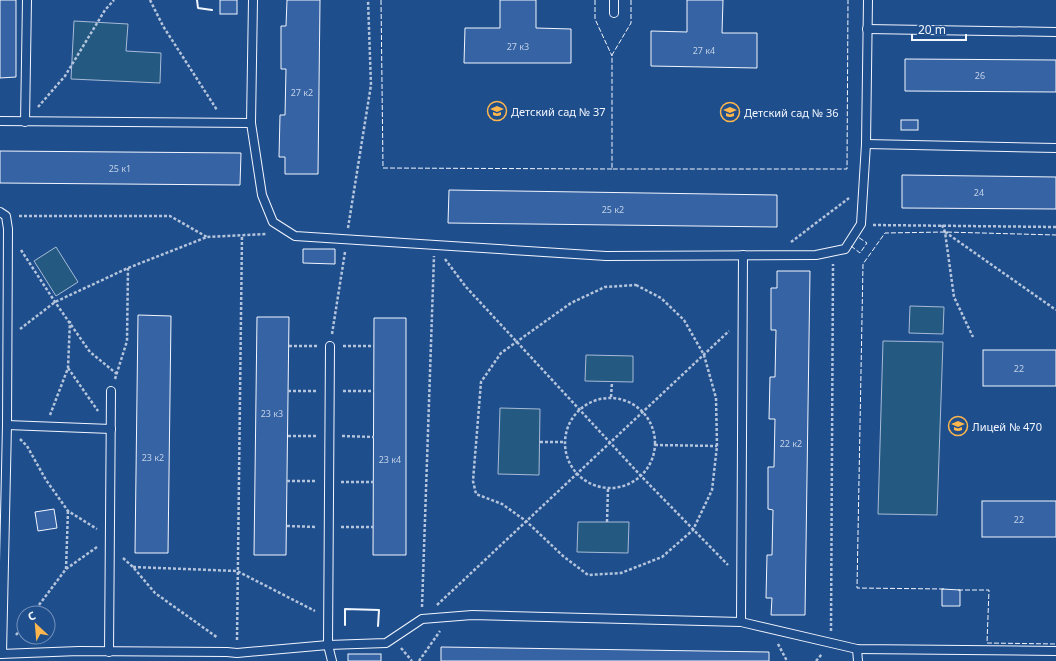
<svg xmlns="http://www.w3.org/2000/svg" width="1056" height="661" viewBox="0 0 1056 661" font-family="'Noto Sans',sans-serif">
<rect width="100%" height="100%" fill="#1f4e8c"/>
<g fill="#245a82" stroke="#a8bbd7">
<path d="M74 21 128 24 126 51 161 53 160 83 71 79Z"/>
<path d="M56 247 78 282 56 296 34 261Z"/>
<path d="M910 306 944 307 943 334 909 333Z"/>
<path d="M883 341 943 342 937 515 878 514Z"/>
<path d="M586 355 633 356V382L585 381Z"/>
<path d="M500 408 540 409 539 475 498 474Z"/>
<path d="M578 522H629L628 553 577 552Z"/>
</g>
<g fill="#3563a3" stroke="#f2f6ff">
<path d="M0 0H16V77L0 78Z"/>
<rect x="220" y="0" width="17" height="14"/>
<path d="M287 0H320L318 174H285V157H279L280 115H285L286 69H281V26H286Z"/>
<path d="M500 0H536V28L571 29V63H464L465 28H500Z"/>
<path d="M687 0H723L722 33H757V68L651 66V31L687 32Z"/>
<path d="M905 59 1056 60V92L905 91Z"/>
<rect x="901" y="120" width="17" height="10"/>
<path d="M0 151 241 153 240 185 0 183Z"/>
<path d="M902 175 1056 177V209L902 208Z"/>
<path d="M449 190 777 195V227L448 223Z"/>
<path d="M303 249H335V264L303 263Z"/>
<path d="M777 271H810L805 615H771L772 598H766L767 555H772L773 510 768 509V467H774L775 419H769L770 377H775L776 330H771V288H777Z"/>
<path d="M138 315 171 316 168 553H135Z"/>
<path d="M257 317H289L286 555H254Z"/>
<path d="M374 318H406V555H373Z"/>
<rect x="983" y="350" width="73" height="36"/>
<rect x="982" y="501" width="74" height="36"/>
<path d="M54 509 57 528 38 531 35 512Z"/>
<path d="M942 589 960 590V606H942Z"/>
<path d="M441 647 769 652V661H441Z"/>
<rect x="348" y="654" width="33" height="7"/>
</g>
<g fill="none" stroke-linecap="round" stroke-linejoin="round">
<defs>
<g id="service">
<path d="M253 0 251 123 262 195 273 222 295 236 606 256 816 255 845 249 861 224 866 144 868 0"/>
<path d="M614 13V0"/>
<path d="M867 29 1056 32"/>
<path d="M0 121 251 123"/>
<path d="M25 122 27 0"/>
<path d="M866 144 1056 148"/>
<path d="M0 212 6 216 8 229 7 425 2 654"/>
<path d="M330 346 328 645 332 661"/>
<path d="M7 425 111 429"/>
<path d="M741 622 743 255"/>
<path d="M857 649 858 661"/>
<path d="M109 652 111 391"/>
<path d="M0 654 79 651 227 652 237 653 328 645 386 643 422 619 472 615 741 622 857 649 1056 651"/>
</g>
</defs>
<use href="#service" stroke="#f2f6ff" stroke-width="10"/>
<g stroke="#b3c4dc" stroke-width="2.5" stroke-dasharray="3 2" stroke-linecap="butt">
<path d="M150 0 163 26 217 110"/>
<path d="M38 107 65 76 105 10 114 0"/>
<path d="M19 216H170L207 237"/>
<path d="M873 225 1056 227"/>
<path d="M942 225 945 232 954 297 973 337"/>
<path d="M348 228 371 85 368 0"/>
<path d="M945 232 1056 310"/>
<path d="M791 242 849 198"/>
<path d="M21 250 55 302 90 352 117 374"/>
<path d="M445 259 466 287 641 476 728 565"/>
<path d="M636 285 661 298 684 320 704 355 716 398 717 446 712 490 693 530 662 557 621 573 588 575 563 556 526 521 502 504 476 494 473 481 481 382 501 353 571 303 605 287Z"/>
<path d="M20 329 55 302 128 268 207 237 267 234"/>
<path d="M332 334 345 252"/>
<path d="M289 346H318"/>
<path d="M343 346H374"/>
<path d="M68 368 98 411"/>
<path d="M115 379 127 341 128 268"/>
<path d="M288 391H318"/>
<path d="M343 391H374"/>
<path d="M611 397 612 382"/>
<circle cx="610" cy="443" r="45"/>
<path d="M50 415 68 368 70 321"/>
<path d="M288 436H317"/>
<path d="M342 436 374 437"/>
<path d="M20 439 27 446 46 480 68 511 97 529"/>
<path d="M540 442H564"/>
<path d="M655 445 717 446"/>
<path d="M287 481H316"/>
<path d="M341 482H374"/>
<path d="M607 522 608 488"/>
<path d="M287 526 316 527"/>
<path d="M341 527H373"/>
<path d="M123 558 133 567 155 593 218 638"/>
<path d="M133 567 237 571 315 611"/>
<path d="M66 569 68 511"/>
<path d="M437 605 729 331"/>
<path d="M422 607 434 256"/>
<path d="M33 613 66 569 97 547"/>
<path d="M831 631 833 264"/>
<path d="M16 635 24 625"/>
<path d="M237 640 242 235"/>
<path d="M778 644 787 661"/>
<path d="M401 648 412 661"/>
<path d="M419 661 440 631"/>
<path d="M816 661 822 654"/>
</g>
<use href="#service" stroke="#1f4e8c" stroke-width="8"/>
<g stroke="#f2f6ff" stroke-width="1" stroke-dasharray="5 2" stroke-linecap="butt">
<path d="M381 0 383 168 612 169V168"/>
<path d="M595 0V19L612 56"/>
<path d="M631 0V23L612 55V169H847L848 0"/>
<path d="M851 246 860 253 867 243 858 237"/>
<path d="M944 589 857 588 863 264 885 233 945 232 1056 235"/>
<path d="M958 590H989L987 643 1056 644"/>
</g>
<g stroke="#f2f6ff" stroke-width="2">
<path d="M197 0 198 8 212 10"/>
<path d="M345 625V609L379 610 378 626"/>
</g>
</g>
<defs>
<symbol id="school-ring" viewBox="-11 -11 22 22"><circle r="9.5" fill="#1f4e8c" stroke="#ffb74d" stroke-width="1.5"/><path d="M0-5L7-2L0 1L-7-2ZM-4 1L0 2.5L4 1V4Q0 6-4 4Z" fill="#ffb74d"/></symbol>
</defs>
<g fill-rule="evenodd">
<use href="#school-ring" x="486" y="100" width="22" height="22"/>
<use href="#school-ring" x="719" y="101" width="22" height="22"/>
<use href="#school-ring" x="947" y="415" width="22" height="22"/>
</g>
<g text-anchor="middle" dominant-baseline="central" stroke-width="3" stroke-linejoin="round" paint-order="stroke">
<g font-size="9" fill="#c3d1e8">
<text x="518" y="46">27 к3</text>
<text x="704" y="50">27 к4</text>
<text x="980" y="75">26</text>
<text x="302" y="92">27 к2</text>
<text x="120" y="168">25 к1</text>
<text x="979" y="192">24</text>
<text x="613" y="209">25 к2</text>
<text x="1019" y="368">22</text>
<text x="272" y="413">23 к3</text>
<text x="791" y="443">22 к2</text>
<text x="153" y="457">23 к2</text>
<text x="390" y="459">23 к4</text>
<text x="1019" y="519">22</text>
</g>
<g font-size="11" fill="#f2f6ff" stroke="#1f4e8c" text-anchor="start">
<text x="511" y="111">Детский сад № 37</text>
<text x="744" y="112">Детский сад № 36</text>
<text x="972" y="426">Лицей № 470</text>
</g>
</g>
<g transform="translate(36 625) rotate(334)"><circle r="19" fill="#1f4e8c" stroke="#7391ba"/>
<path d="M0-3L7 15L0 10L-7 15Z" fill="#ffb74d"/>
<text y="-6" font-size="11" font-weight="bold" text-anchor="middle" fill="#f2f6ff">С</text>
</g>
<path d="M912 34v6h54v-6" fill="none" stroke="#f2f6ff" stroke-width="2"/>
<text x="918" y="34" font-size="12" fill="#f2f6ff" stroke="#1f4e8c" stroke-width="3" paint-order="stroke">20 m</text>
</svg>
